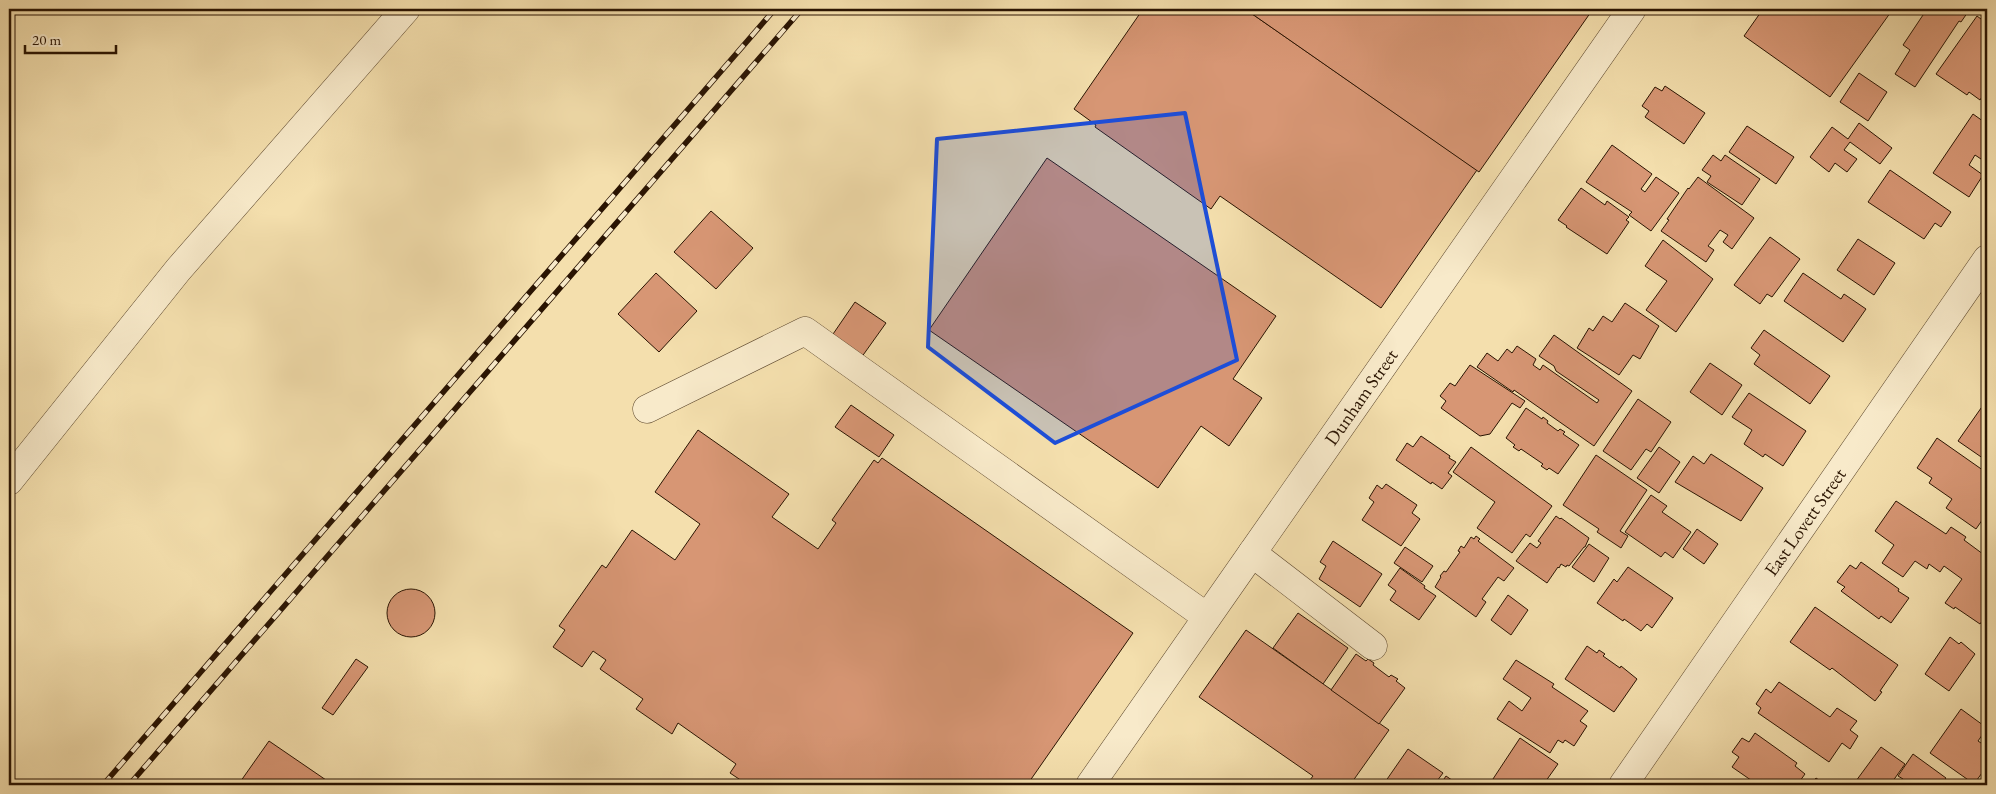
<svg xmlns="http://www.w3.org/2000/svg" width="1996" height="794" viewBox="0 0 1996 794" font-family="'EB Garamond',serif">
<rect width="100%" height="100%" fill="#f4dfad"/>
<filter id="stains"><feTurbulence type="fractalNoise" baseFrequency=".004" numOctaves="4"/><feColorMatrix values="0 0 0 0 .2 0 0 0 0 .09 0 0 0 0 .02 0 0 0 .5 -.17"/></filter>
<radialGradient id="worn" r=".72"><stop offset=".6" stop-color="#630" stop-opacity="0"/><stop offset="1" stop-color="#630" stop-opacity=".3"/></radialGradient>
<g fill="#d79674" stroke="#2a1402">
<path d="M1143 9H1245L1477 170 1381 308 1220 196 1211 209 1095 127 1096 125 1074 109Z"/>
<path d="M1245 9H1593L1479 172Z"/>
<path d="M1763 9H1893L1830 97 1744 36Z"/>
<path d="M1927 9H1970L1961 22 1959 21 1915 87 1895 74 1910 50 1903 45Z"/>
<path d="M1977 16 1985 22 1987 19V89L1980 100 1969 92 1967 95 1936 74Z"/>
<path d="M1859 73 1887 92 1868 121 1840 102Z"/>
<path d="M1665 86 1705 113 1684 144 1645 117 1649 111 1642 106 1655 87 1662 91Z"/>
<path d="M1973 114 1987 124V163L1975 155 1969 165 1983 175 1969 197 1933 173Z"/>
<path d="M1859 123 1892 148 1880 164 1850 142 1844 150 1857 159 1847 172 1835 163 1829 172 1810 157 1832 127 1848 139Z"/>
<path d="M1747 126 1794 157 1776 184 1729 152Z"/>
<path d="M1612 145 1652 174 1641 189 1645 192 1656 177 1679 193 1651 231 1629 215 1632 212 1586 182Z"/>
<path d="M1713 155 1721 161 1725 155 1760 179 1742 205 1707 182 1711 176 1702 170Z"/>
<path d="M1047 158 1276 316 1233 379 1262 398 1229 446 1201 426 1158 488 929 330Z"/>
<path d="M1890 170 1951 212 1941 227 1935 223 1924 239 1868 202Z"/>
<path d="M1698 177 1754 218 1732 249 1723 242 1728 235 1720 230 1708 246 1714 250 1706 262 1661 231 1669 220 1667 219 1688 188 1689 189Z"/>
<path d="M1581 188 1605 205 1607 201 1629 217 1626 220 1629 222 1607 254 1566 227 1567 226 1558 220Z"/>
<path d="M711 211 753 248 716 289 674 252Z"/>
<path d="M1770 237 1800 259 1772 297 1767 294 1760 304 1734 285Z"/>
<path d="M1858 239 1895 263 1874 295 1837 270Z"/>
<path d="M1663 240 1713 279 1676 332 1646 310 1667 281 1645 266Z"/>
<path d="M656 273 697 311 659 352 618 314Z"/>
<path d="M1803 273 1841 299 1844 294 1866 309 1843 342 1784 301Z"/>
<path d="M855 302 886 323 861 358 831 337Z"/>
<path d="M1625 303 1659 326 1640 359 1633 355 1619 375 1577 348 1589 328 1593 331 1603 316 1612 322Z"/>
<path d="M1764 330 1830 376 1810 404 1754 364 1760 355 1751 348Z"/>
<path d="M1554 335 1632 391 1594 446 1514 390 1513 392 1477 367 1487 353 1498 361 1507 349 1512 353 1517 346 1536 359 1533 365 1540 370 1543 365 1597 403 1599 400 1556 371 1554 366 1539 356Z"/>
<path d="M1710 363 1742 385 1722 415 1690 392Z"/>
<path d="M1470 365 1525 401 1520 408 1512 403 1490 434 1480 436 1441 408 1446 401 1440 396 1450 383 1455 386Z"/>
<path d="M1749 393 1806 431 1783 466 1765 454 1763 457 1744 444 1752 430 1732 417Z"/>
<path d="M1638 399 1671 422 1651 452 1646 449 1631 470 1603 451Z"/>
<path d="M1986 401 1987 402V461L1958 441Z"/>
<path d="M851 405 894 435 879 457 835 427Z"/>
<path d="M1526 408 1542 419 1543 417 1548 421 1547 423 1558 431 1560 429 1565 432 1563 434 1579 445 1558 474 1549 468 1547 470 1541 466 1543 464 1521 449 1519 451 1513 447 1515 445 1506 438Z"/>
<path d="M698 430 789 494 772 517 818 549 836 523 832 520 874 460 878 463 882 458 1133 633 1027 785H748L730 773 736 764 678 723 672 734 636 709 643 699 600 669 606 660 593 651 582 667 553 647 565 630 559 626 602 565 606 568 632 530 675 560 700 524 655 492Z"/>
<path d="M1421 436 1450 456 1449 458 1456 462 1448 473 1452 476 1442 489 1432 482 1431 484 1396 460 1407 443 1413 447Z"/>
<path d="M1937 438 1987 473V513L1976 529 1946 508 1952 499 1929 483 1932 478 1917 468Z"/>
<path d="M1471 447 1552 506 1530 537 1526 534 1512 553 1477 528 1495 502 1453 472Z"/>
<path d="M1659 447 1680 462 1659 493 1637 478Z"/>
<path d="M1711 454 1763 488 1741 521 1675 482 1693 456 1704 464Z"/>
<path d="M1596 455 1647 490 1620 531 1628 536 1621 548 1597 532 1599 529 1563 505Z"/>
<path d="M1386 484 1417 505 1412 513 1420 519 1401 546 1362 520 1374 502 1369 498 1377 485 1382 489Z"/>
<path d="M1651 495 1667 506 1662 512 1691 532 1673 558 1665 552 1661 557 1625 532Z"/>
<path d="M1896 501 1946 534 1951 527 1966 537 1964 540 1987 557V614L1980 624 1955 607 1954 609 1945 603 1962 579 1944 566 1940 572 1929 564 1927 569 1915 561 1903 577 1882 563 1894 545 1875 531Z"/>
<path d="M1556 516 1560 519 1561 518 1589 538 1585 547H1584L1569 566 1567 565 1566 567 1561 564 1559 568 1558 567 1547 583 1516 561 1530 543 1537 548 1541 543 1538 541Z"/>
<path d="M1697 529 1718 544 1704 564 1683 549Z"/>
<path d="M1476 536 1480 539 1478 541 1514 568 1504 581 1498 577 1482 599 1486 602 1476 617 1435 587 1441 577 1440 576 1444 571 1446 572 1460 552 1458 551 1461 546 1464 548 1471 537 1474 539Z"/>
<path d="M1333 541 1382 574 1360 607 1319 579 1326 566 1320 562Z"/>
<path d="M1589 544 1609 558 1594 582 1572 567Z"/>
<path d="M1405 547 1433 566 1422 582 1394 563Z"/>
<path d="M1861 562 1899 589 1898 591 1909 598 1891 623 1881 616 1879 619 1841 591 1845 587 1837 582 1850 565 1856 569Z"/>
<path d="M1628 567 1673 598 1652 628 1647 624 1641 631 1624 619 1623 621 1597 603 1614 579 1617 582Z"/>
<path d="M1400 568 1425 586 1424 588 1436 596 1419 620 1390 600 1396 591 1388 585Z"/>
<circle cx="411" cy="613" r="24"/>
<path d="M1508 595 1528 610 1511 635 1491 620Z"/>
<path d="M1815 607 1898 665 1880 691 1882 692 1875 701 1832 668 1830 670 1790 642Z"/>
<path d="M1298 613 1348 648 1323 684 1273 648Z"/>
<path d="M1246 630 1389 730 1350 785H1306L1313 776 1199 697Z"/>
<path d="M1950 637 1959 644 1961 642 1975 654 1949 691 1925 674Z"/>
<path d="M1587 646 1597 653 1599 650 1605 654 1603 656 1620 668 1621 666 1637 679 1614 712 1565 679Z"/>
<path d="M1356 654 1366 661 1368 659 1374 663 1373 665 1389 677 1391 675 1398 679 1396 681 1405 688 1379 724 1331 690Z"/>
<path d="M356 659 368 667 333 715 322 708Z"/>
<path d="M1516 660 1554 684 1552 687 1588 711 1580 721 1587 726 1574 746 1565 740 1563 743 1558 740 1550 753 1497 719 1509 701 1522 711 1531 698 1503 679Z"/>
<path d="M1779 682 1830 717 1837 708 1857 721 1850 730 1858 736 1850 749 1842 743 1829 762 1758 713 1761 708 1756 704 1766 689 1771 693Z"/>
<path d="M1961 709 1987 728 1978 741 1987 747V766L1974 784 1930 753Z"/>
<path d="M1755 733 1797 763 1795 766 1805 774 1797 785H1758L1732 767 1739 757 1732 752 1742 738 1749 742Z"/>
<path d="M1520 738 1558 764 1543 785H1489Z"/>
<path d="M269 741 326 780 325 782 330 785H238Z"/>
<path d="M1881 747 1905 764 1890 785H1853Z"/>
<path d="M1408 749 1443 773 1434 785H1383Z"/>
<path d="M1913 754 1946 778 1941 785H1899L1903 779 1898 776Z"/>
<path d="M1446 776 1459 785H1440Z"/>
<path d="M1816 778 1826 785H1810Z"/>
</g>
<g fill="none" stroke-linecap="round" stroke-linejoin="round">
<defs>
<g id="minor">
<path d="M647 409 805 331 1207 617"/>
<path d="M9 481 178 270 406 9"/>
<path d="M1252 553 1373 646"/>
<path d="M1090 785 1632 9"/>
<path d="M1623 785 1987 259"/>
</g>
</defs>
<use href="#minor" stroke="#5c472d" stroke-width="29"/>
<use href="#minor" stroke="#f8eaca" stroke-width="28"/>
<defs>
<g id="rail">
<path d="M103 785 775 9"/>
<path d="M129 785 802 9"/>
</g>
</defs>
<use href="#rail" stroke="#2a1402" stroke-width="5.5"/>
<use href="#rail" stroke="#f8eaca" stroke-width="4" stroke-dasharray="11" stroke-linecap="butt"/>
</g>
<path fill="#1d4ed8" fill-opacity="0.2" stroke="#1d4ed8" stroke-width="4" stroke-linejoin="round" d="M1185 113 1237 360 1055 443 928 347 937 139Z"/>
<g text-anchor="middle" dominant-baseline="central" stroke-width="4.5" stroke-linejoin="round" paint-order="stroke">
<g font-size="19" fill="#2a1402" stroke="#f8eaca">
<text transform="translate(1361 397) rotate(-55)">Dunham Street</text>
<text transform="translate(1805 522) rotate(-55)">East Lovett Street</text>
</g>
</g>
<rect width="1996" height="794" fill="none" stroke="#f4dfad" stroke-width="30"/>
<rect x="10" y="10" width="1976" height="774" fill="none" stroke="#2a1402" stroke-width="2.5"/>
<rect x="15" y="15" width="1966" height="764" fill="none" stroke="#2a1402"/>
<path d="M25 45v8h91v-8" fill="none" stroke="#2a1402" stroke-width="2.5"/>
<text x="32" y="45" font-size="15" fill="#2a1402" stroke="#f8eaca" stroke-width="4" paint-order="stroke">20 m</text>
<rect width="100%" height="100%" filter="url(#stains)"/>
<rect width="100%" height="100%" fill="url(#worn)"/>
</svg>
